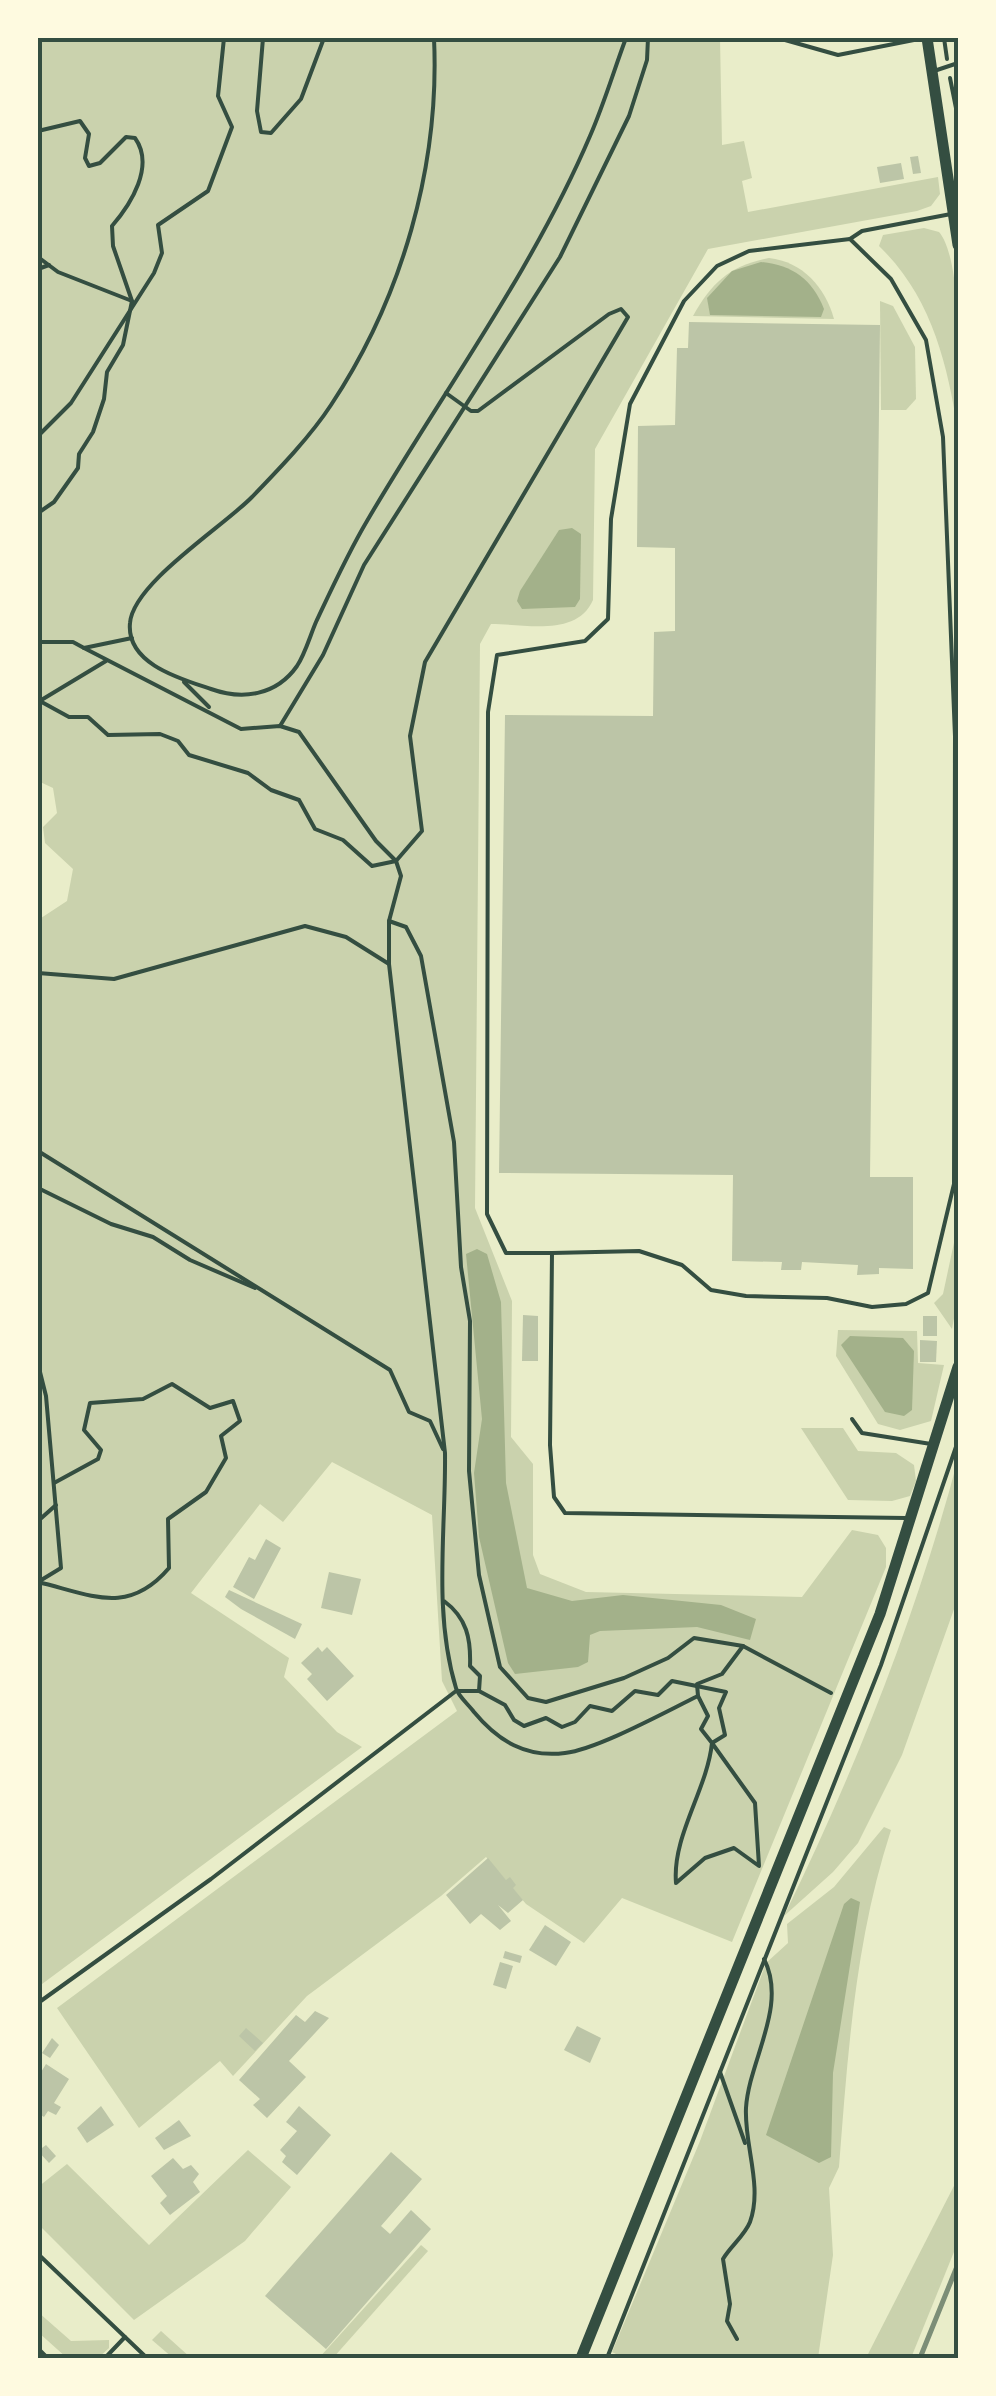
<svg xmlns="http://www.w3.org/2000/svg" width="996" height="2396" viewBox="0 0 996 2396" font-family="'Space Grotesk',sans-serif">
<rect width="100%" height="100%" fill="#e9edc9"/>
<g fill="#cad2ad">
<path d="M38 38H720L722 145 744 141 752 178 742 181 748 212 938 177 940 194 931 206 917 211 708 249 595 449 593 600C577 637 526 624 491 624L480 644 475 1208 512 1301 511 1437 533 1464V1555L540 1574 586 1592 802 1597 852 1530 878 1535 886 1548V1567L732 1942 622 1898 584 1943 526 1904 486 1857 441 1896 307 1996 233 2076 220 2061 139 2128 57 2008 457 1711 442 1681 432 1515 332 1462 283 1522 260 1504 191 1593 289 1658 284 1677 337 1732 362 1747 38 1987V920L67 901 73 869 45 843 43 827 57 813 53 788 38 781Z"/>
<path d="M924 228 939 232C964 261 959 389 958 431 947 362 931 296 879 246L883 235Z"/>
<path d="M769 258C803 262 825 287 834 319L693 316C712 282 730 266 769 258Z"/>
<path d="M880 301 893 306 915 347 916 399 906 410H881Z"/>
<path d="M958 1224V1297L952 1329 934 1303 943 1294Z"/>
<path d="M838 1330 917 1331 918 1363 944 1365 931 1421 900 1430 878 1424 836 1356Z"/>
<path d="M801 1428H843L858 1451 896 1453 914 1465 916 1481 910 1496 892 1501 848 1500Z"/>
<path d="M958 1459V1598L902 1755 858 1843 833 1872 784 1916C855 1771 917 1614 958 1459Z"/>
<path d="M884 1827 891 1830C855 1941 848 2052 839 2167L829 2188 833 2255 818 2358H624L612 2352 700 2141 766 1963 788 1943 787 1924 834 1887Z"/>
<path d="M248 2150 291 2187 245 2241 134 2320 38 2224V2187L67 2164 149 2245Z"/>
<path d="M958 2178V2242L911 2358H866Z"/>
<path d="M421 2245 428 2251 333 2358H319Z"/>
<path d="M38 2312 71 2341 109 2340V2348L98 2358H67L38 2332Z"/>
<path d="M161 2331 191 2358H173L152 2340Z"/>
</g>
<g fill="#a3b18a">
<path d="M761 262C792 265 812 279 824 309L821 317 710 315 707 298 732 271Z"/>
<path d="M572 528 581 534 580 599 575 607 522 609 517 601 520 591 559 530Z"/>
<path d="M477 1249 487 1254 501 1302 506 1483 527 1588 572 1601 623 1595 721 1605 756 1619 750 1640 697 1627 600 1631 590 1635 588 1662 578 1667 515 1674 508 1663 479 1537 474 1473 482 1419 466 1254Z"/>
<path d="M850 1336 903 1338 914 1351 912 1410 904 1416 885 1412 841 1345Z"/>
<path d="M851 1898 860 1902 833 2073 831 2157 819 2163 766 2135 844 1904Z"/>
</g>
<g fill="#bcc5a7">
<path d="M918 156 921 173 913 174 910 157Z"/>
<path d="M901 163 904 179 880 183 877 167Z"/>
<path d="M689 322 880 325 870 1177H913V1269L879 1268V1274L857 1275 858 1265 802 1262 801 1270H781L782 1262 732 1261 733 1175 499 1173 505 715 653 716 654 632 675 631V548L637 547 638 426 675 425 677 348H688Z"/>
<path d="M523 1315 538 1316V1361H522Z"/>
<rect x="923" y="1316" width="14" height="20"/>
<path d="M920 1340 937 1341 936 1362H920Z"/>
<path d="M266 1539 281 1548 254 1599 233 1587 249 1557 255 1560Z"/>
<path d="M329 1572 361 1579 352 1615 321 1608Z"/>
<path d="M229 1590 302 1624 295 1639 241 1609 225 1597Z"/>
<path d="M318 1647 322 1652 327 1647 354 1676 327 1701 307 1679 312 1674 301 1663Z"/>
<path d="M488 1858 506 1880 510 1877 516 1885 513 1888 523 1900 508 1913 498 1905 511 1921 500 1930 481 1914 470 1924 446 1895Z"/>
<path d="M545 1925 571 1942 556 1966 529 1950Z"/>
<path d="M505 1951 522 1956 520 1963 503 1958Z"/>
<path d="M500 1962 513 1966 506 1989 493 1985Z"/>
<path d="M315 2011 329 2018 289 2061 306 2077 267 2118 253 2105 260 2099 239 2080 296 2015 305 2022Z"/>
<path d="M577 2026 601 2038 590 2063 564 2050Z"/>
<path d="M246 2028 263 2043 255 2051 239 2036Z"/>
<path d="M52 2038 59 2045 50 2058 42 2053Z"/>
<path d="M46 2064 69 2079 54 2103 61 2107 56 2115 48 2111 44 2117 38 2113V2077Z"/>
<path d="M101 2106 114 2125 87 2143 77 2128Z"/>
<path d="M299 2106 331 2135 297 2175 282 2162 286 2156 280 2150 297 2131 286 2122Z"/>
<path d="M179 2120 191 2136 164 2150 155 2138Z"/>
<path d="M46 2145 56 2156 49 2163 38 2151Z"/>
<path d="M391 2152 422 2179 381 2226 390 2234 411 2210 431 2229 326 2349 265 2296Z"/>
<path d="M173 2158 183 2169 191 2165 199 2174 193 2182 200 2192 170 2215 160 2203 167 2196 151 2176Z"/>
</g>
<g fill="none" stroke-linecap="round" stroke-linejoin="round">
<g stroke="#344e41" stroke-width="4">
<path d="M263 38 257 111 261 132 271 133 301 99 324 38"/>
<path d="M434 38C440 166 402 298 331 405 310 437 279 469 252 497 224 526 133 583 130 623 126 664 181 679 211 689 242 700 276 696 297 666 305 654 310 636 316 622 332 588 348 553 367 521 441 394 532 272 590 136 604 104 614 70 626 38"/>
<path d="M944 38 947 59"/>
<path d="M950 78 958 118"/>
<path d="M38 131 80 121 89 134 85 158 89 166 100 163 126 137 135 138C155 166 131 204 112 226L113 246 132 301 123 345 107 372 104 399 93 432 79 454 78 468 54 502 38 513"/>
<path d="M38 257 58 272 132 301"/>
<path d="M38 269 49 265"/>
<path d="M38 436 71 403 154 273 162 253 158 225 208 191 232 127 218 96 224 38"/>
<path d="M38 642H73L84 648 132 638"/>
<path d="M84 648 241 729 280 726 299 732 376 841 396 861 401 876 389 921V964"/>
<path d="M184 682 209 707"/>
<path d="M38 700 69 717H88L108 735 160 734 178 741 189 755 248 773 271 790 299 800 315 829 343 840 372 866 396 861 422 831 410 736 425 662 628 317 621 309 609 314 478 411H471L446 393"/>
<path d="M38 702 106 661"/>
<path d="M280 726 323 655 364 565 560 257 629 116 647 60 648 38"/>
<path d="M389 921 406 927 421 956 454 1142 461 1267 470 1321 469 1471 479 1575 500 1667 528 1698 546 1702 624 1678 668 1658 694 1638 743 1646"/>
<path d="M38 973 114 979 305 926 346 937 389 964 445 1453C446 1529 433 1612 456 1688 458 1696 468 1704 474 1712 498 1741 526 1758 565 1753 598 1749 665 1712 698 1696L708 1716 701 1729 712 1743C707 1790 672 1836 676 1883L705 1858 734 1848 759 1866 755 1803 712 1743 725 1735 719 1708 726 1692 672 1681 658 1695 635 1691 612 1711 590 1706 575 1722 562 1727 546 1718 524 1726 514 1720 505 1705 479 1691 480 1676 470 1666C471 1639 467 1618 444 1601"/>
<path d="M38 1151 390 1370 409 1412 430 1421 443 1449"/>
<path d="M38 1188 111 1224 153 1237 190 1260 255 1288"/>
<path d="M38 1364 46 1396 61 1568 38 1582"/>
<path d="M38 1521 56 1505"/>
<path d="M38 1582C92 1595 128 1616 169 1568L168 1519 206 1492 226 1458 221 1436 240 1421 233 1401 210 1408 172 1384 143 1399 90 1403 84 1430 101 1450 98 1459 54 1483"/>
<path d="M698 1696 697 1684 722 1674 743 1646 831 1693"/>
<path d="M38 2003 211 1879 456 1691H478"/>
<path d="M720 2072 745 2143"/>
<path d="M737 2339 727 2321 730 2304 723 2259C730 2247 745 2235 750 2222 763 2186 744 2145 746 2108 749 2060 788 2006 764 1959"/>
<path d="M607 2358 881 1665 958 1441"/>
</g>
<g stroke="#344e41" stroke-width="4">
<path d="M778 38 838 55 924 38"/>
<path d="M934 71 958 63"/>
<path d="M850 239 862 231 951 214"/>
<path d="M552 1253H506L487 1214 488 712 497 655 585 641 608 619 611 519 630 404 684 301 717 266 749 251 850 239 891 279 926 340 943 437 955 736 954 1184 928 1293 906 1304 872 1307 827 1298 746 1296 711 1290 682 1265 639 1251 552 1253 550 1445 554 1497 565 1513 906 1518"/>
<path d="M852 1419 862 1433 931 1444"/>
<path d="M38 2254 147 2358"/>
<path d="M105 2358 125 2337"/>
</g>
<path stroke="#344e41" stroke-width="9" d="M38 2352 44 2358"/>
<g stroke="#344e41" stroke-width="11">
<path d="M927 38 958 245"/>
<path d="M581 2358 880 1614 958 1367"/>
</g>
<path stroke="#7c8e77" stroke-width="5" d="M920 2358 958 2264"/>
</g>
<rect width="996" height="2396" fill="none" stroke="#fefae0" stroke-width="80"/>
<rect x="40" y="40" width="916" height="2316" fill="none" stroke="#344e41" stroke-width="4"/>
</svg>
